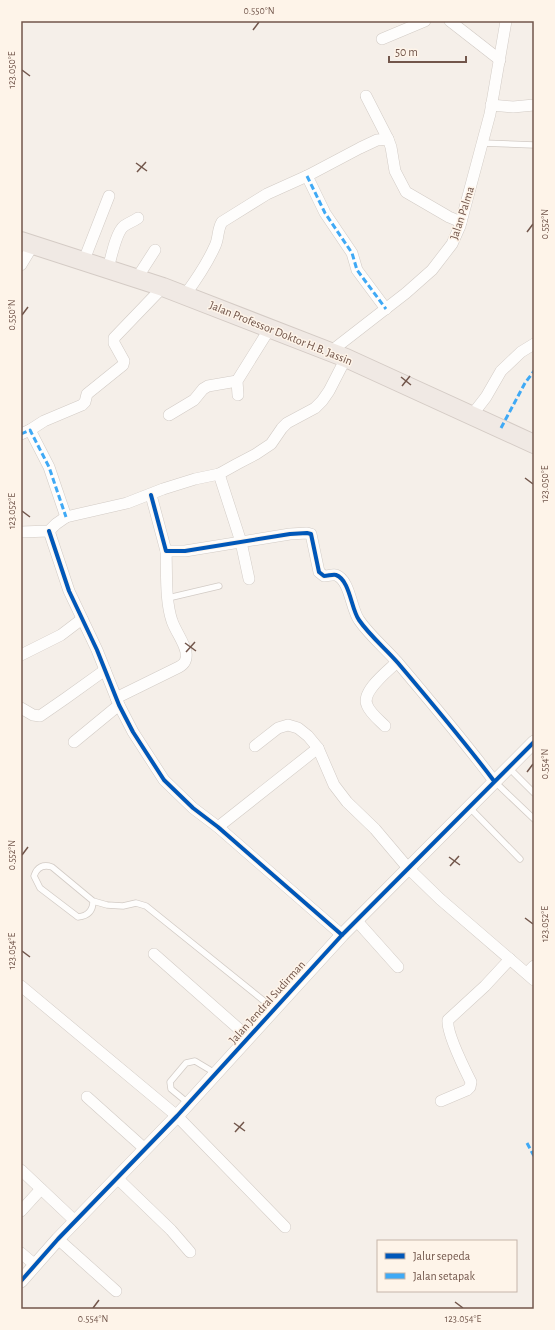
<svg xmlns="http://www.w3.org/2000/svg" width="555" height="1330" viewBox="0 0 555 1330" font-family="'Alegreya Sans',sans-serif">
<rect width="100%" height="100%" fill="#f5efe9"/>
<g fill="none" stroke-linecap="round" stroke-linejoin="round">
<defs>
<g id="service">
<path d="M482 143 534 145"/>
<path d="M168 598 219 586"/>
<path d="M509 768 534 793"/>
<path d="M494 781 534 819"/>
<path d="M469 807 520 859"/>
<path d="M93 901C93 911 88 916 78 917L40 888 34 876C37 867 43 864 52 867L93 901 107 905 123 906 136 903 146 906 274 1009"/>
<path d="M188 1103 171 1089 170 1082 186 1063 195 1061 215 1073"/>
</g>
<g id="minor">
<path d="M450 21 500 60"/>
<path d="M382 39 425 21"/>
<path d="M366 96 388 139"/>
<path d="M491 105 513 107 534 105"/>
<path d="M307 176 325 213 352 253 357 270 386 309"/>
<path d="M84 260 109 196"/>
<path d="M21 265 33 245"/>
<path d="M108 269C111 258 116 232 124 226 128 223 134 221 138 218"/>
<path d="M137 278 155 250"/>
<path d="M185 295C196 280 207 264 215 246 219 238 217 230 222 222L267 194 307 176 360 148 377 140 388 139 391 147 395 171 406 192 449 217 461 222"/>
<path d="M330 352 406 293 432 270 452 244 460 226 490 114 506 21"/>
<path d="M238 395 237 381 270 328"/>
<path d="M169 415 194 400 203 389 208 386 237 381"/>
<path d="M472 415 486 397 501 371 521 352 534 344"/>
<path d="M30 430 44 421 82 405 85 402 87 394 123 365 124 361 114 343V338L163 287"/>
<path d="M21 434 30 430 49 467 66 517"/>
<path d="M219 474 241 542 249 579"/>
<path d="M151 495 166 551H185L290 534 307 533 311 534 319 572 324 576C328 576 333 574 336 575 350 580 351 609 359 620 370 636 386 649 398 663 431 702 464 741 494 781"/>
<path d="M49 531 69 591 97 650 119 705 133 732 164 780 193 808 218 827 342 935"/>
<path d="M21 532 49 531 56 524 66 517 127 503 163 489 195 479 219 474 237 464 256 454 271 444 282 428 287 423 315 408 322 401 329 391 346 358"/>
<path d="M21 655 61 635 82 619"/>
<path d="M116 698 179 667C185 664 187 660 186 652 184 642 176 632 172 621 165 600 167 573 166 551"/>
<path d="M21 708 33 715 40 716 66 698 105 670"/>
<path d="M385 726C379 720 370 713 367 705 361 691 388 671 397 662"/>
<path d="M74 742 119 705"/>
<path d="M255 746 278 728 288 725 298 728 308 736 318 748 334 785 347 802 375 829 408 868 440 899 534 980"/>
<path d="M218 827 318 748"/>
<path d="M356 920 398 967"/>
<path d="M154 954 248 1037"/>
<path d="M527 973 534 966"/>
<path d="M21 986 177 1116 285 1227"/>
<path d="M87 1097 145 1149"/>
<path d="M441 1101 467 1090 470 1087 471 1082C465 1070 446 1032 448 1020L485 986 510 959"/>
<path d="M21 1170 75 1221"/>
<path d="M117 1178 171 1230 190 1252"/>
<path d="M21 1211 41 1189"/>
<path d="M58 1239 116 1291"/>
<path d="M21 1253 34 1264"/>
</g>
<path id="tertiary" d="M21 1281 58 1239 177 1116 342 935 534 742"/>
<path id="trunk" d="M21 241 163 287 346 358 534 444"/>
</defs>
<use href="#service" stroke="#d2cbc5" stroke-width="7"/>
<use href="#minor" stroke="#d2cbc5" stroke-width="12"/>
<use href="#tertiary" stroke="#d2cbc5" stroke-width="14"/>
<use href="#trunk" stroke="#d4cbc5" stroke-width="20"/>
<use href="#service" stroke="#fefdfc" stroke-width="5.5"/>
<use href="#minor" stroke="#fefdfc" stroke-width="11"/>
<use href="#tertiary" stroke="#fefdfc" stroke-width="13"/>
<use href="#trunk" stroke="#f0e9e4" stroke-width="18"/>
<g stroke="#3fa9f5" stroke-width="3" stroke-dasharray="6 3" stroke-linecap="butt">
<path d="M307 176 325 213 352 253 357 270 386 309"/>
<path d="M501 428 525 383 534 371"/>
<path d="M21 434 30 430 49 467 66 517"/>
<path d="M527 1143 534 1156"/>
</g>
<defs>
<g id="cycleway">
<path d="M151 495 166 551H185L290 534 307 533 311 534 319 572 324 576C328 576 333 574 336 575 350 580 351 609 359 620 370 636 386 649 398 663 431 702 464 741 494 781"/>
<path d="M49 531 69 591 97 650 119 705 133 732 164 780 193 808 218 827 342 935"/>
<path d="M21 1281 58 1239 177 1116 342 935 534 742"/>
</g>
</defs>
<use href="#cycleway" stroke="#fef4e9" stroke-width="6"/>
<use href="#cycleway" stroke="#0057b8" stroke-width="4"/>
</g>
<path fill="none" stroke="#72564b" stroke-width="1.5" d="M253 30 259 22M22 70 30 76M136 163 147 171M137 172 146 162M527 232 533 224M22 315 28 307M401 377 411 385M402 386 410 376M525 478 533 484M22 511 30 517M185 643 196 651M186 652 195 642M527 772 533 764M22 855 28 847M449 857 460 865M450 866 459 856M525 918 533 924M22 951 30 957M234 1123 245 1131M235 1132 244 1122M455 1302 463 1308M93 1308 99 1300"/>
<g text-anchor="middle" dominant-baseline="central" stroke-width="3" stroke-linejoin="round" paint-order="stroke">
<g font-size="12" fill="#72564b" stroke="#fef4e9">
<text transform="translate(462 213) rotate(-72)">Jalan Palma</text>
<text transform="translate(281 333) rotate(22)">Jalan Professor Doktor H.B. Jassin</text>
<text transform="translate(267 1002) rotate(-48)">Jalan Jendral Sudirman</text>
</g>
</g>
<rect width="555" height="1330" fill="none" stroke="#fef4e9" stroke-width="44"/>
<rect x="377" y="1240" width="140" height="52" fill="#fef4e9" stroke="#c6b5aa"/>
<rect x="385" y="1253" width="20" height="6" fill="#0057b8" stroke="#c6b5aa"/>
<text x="413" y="1260" font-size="12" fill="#72564b">Jalur sepeda</text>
<rect x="385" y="1273" width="20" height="6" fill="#3fa9f5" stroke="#c6b5aa"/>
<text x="413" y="1280" font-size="12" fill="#72564b">Jalan setapak</text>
<path d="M389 56v6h77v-6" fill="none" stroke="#72564b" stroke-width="2"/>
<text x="395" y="56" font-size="12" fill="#72564b" stroke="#fef4e9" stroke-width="3" paint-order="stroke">50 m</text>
<rect x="22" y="22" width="511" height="1286" fill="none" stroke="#72564b" stroke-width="1.5"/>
<g font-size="10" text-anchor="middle" fill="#72564b">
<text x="259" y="14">0.550°N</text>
<text transform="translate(11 70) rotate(-90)" y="4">123.050°E</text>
<text transform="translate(544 224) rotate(-90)" y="4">0.552°N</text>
<text transform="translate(11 315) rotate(-90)" y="4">0.550°N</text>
<text transform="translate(544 484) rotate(-90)" y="4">123.050°E</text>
<text transform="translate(11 511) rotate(-90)" y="4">123.052°E</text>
<text transform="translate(544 764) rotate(-90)" y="4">0.554°N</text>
<text transform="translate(11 855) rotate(-90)" y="4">0.552°N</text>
<text transform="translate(544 924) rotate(-90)" y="4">123.052°E</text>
<text transform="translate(11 951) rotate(-90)" y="4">123.054°E</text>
<text x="93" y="1322">0.554°N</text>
<text x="463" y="1322">123.054°E</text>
</g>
</svg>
